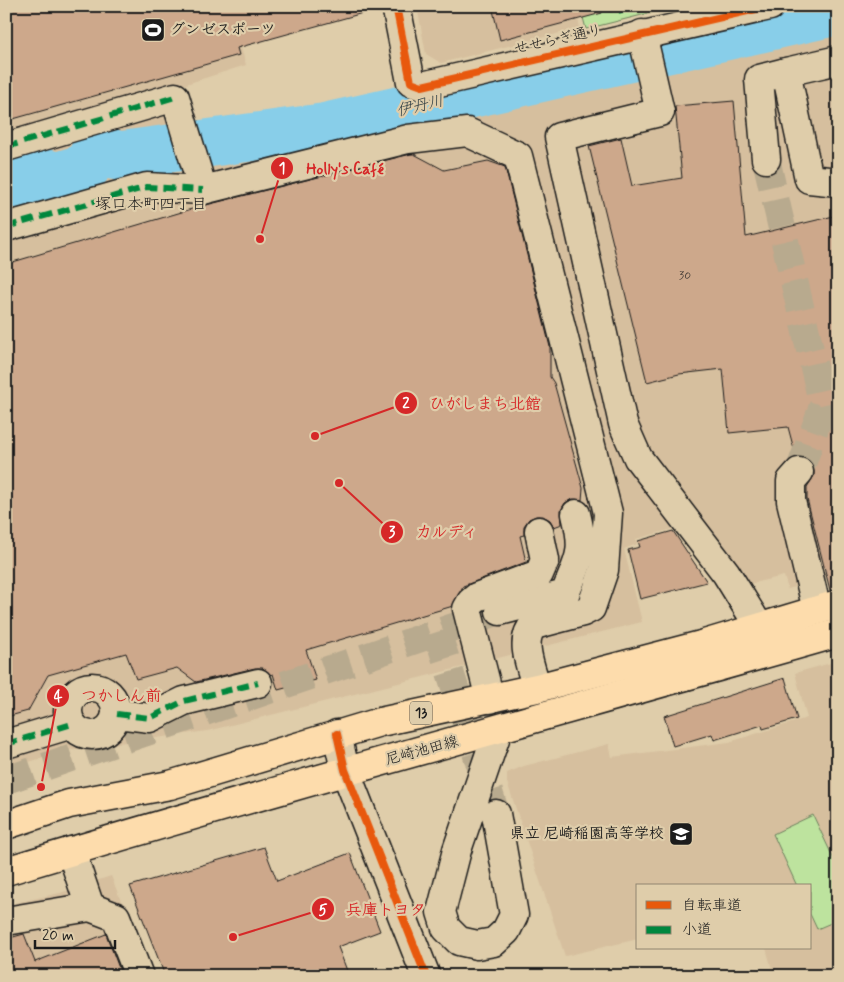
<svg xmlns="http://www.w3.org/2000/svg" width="844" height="982" viewBox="0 0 844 982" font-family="Mynerve,'Klee One',sans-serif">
<rect width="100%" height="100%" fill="#dfcdaa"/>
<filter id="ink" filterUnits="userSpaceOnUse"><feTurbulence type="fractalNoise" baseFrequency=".02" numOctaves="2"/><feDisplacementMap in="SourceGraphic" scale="10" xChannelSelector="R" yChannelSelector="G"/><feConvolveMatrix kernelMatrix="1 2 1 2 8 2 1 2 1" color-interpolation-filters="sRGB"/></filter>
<g filter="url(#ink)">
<g fill="#d6bf9e">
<path d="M6 6H229L246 65 183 85 206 165 529 92 743 47 838 23V574L788 589 784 576 722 590 677 528 636 539 637 544 624 549 642 622 207 731 68 750 6 769Z"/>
<path d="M417 6H575L580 28 441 63 426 54Z"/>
<path d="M838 661V976H774L766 948H810V886H638V939L565 956 507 782V773L524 766 609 744 612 757 729 742 807 718 795 673Z"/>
<path d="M111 876 151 976H6V905L60 893Z"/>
</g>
<g fill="#bde39e" stroke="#6c805d">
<path d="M580 6H678L586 29Z"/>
<path d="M813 815 838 868V920L817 929 810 914V886H797L773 834Z"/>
</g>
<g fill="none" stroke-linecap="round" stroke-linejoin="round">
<path stroke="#88cee9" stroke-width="48" d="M6 183 15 184 50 174 54 177 87 167 91 158 112 153 115 156 325 127 838 11"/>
</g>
<g fill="#cda88b" stroke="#1c1c1c">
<path d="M6 6H362L363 13 237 48 239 55 6 121Z"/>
<path d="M492 6H601L602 13 500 40Z"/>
<path d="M734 101 746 237 838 215V589L830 590 807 499V487L814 476V468L809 460 796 457 788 427 729 433 723 369 679 374 647 382 589 146 621 138 632 186 682 178 675 106Z"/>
<path d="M411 154H414L444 170 488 161 505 167 550 347V377L554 383 583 488 582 500 573 499 565 503 561 510 562 524 554 527 550 520 543 516H536L529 519 524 526V535L520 536 526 562 463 586 453 606 306 650 316 680 278 690 273 674 271 675 263 668H255L196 682 177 668 136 679 126 653 48 675 28 711 6 717V264L202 206Z"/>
<path d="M673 531 707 582 640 599 628 550 640 547 638 541Z"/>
<path d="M785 678 797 719 763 729 762 725 714 740 712 734 673 746 664 716Z"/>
<path d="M264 847 277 881 350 853 380 931 338 947 349 976H165L130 886Z"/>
<path d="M24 934 35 962 106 934 122 976H6V939Z"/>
</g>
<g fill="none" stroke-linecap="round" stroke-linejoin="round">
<g stroke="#b8aa8e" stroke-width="28" stroke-dasharray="28 14" stroke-linecap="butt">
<path d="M766 159 823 406 799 472"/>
<path d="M437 632 496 814"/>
<path d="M6 780 500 611"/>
</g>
<defs>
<g id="minor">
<path d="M396 6 411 82 422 86 770 6"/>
<path d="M642 34 660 112 559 137 623 424 638 458 726 573 760 628"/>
<path d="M838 60 786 72 809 179 838 182"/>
<path d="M6 147 175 97 203 190"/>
<path d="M766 159 759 79 786 72"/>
<path d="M6 227 147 187 203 190 408 139 467 132 518 156 608 513 604 570 591 608 583 612 534 625C518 640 532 670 537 688"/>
<path d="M799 472 791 481V501L817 610"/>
<path d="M500 611 565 594C579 558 586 554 576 514"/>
<circle cx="92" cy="711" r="24"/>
<path d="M490 699 467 609 471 602 477 597 539 574 545 560 539 531"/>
<path d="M117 714 150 718 184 701 258 683"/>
<path d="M337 734 345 770 426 976"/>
<path d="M6 744 72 724"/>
<path d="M496 814 514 915 506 931 494 942 477 945 459 941 446 928 441 912 457 850 498 730"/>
<path d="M71 851 90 907"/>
<path d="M6 921 90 907 116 917 139 976"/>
</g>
<g id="major">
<path d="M6 825 69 804 170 785 380 722 537 688 701 645 838 604"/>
<path d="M6 871C282 787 561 712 838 633"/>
</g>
</defs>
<use href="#minor" stroke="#1c1c1c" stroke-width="31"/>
<use href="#major" stroke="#1c1c1c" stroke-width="31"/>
<use href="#minor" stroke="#dfcdaa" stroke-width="28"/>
<use href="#major" stroke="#fddcac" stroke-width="28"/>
<g stroke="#00873e" stroke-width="6" stroke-dasharray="12 6" stroke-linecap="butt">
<path d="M601 6 618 11 631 6"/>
<path d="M6 147 175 97"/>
<path d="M6 227 147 187 203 190"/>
<path d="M117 714 150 718 184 701 258 683"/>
<path d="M6 744 72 724"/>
</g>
<defs>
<g id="cycleway">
<path d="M396 6 411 82 422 86 770 6"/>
<path d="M337 734 345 770 426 976"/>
</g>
</defs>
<use href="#cycleway" stroke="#dfcdaa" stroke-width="11"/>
<use href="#cycleway" stroke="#e8590c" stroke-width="8"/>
</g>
</g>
<defs>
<symbol id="stadium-square" viewBox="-11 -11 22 22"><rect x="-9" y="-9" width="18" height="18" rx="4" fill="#1c1c1c" stroke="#dfcdaa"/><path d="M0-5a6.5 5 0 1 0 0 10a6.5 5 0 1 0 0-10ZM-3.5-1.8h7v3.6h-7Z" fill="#fff"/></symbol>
<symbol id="school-square" viewBox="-11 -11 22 22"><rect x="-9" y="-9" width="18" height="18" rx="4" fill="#1c1c1c" stroke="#dfcdaa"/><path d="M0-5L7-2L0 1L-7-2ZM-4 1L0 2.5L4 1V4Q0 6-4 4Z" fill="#fff"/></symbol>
</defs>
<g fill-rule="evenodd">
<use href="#stadium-square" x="139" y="16" width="28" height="28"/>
<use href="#school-square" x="667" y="820" width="28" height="28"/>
</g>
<g text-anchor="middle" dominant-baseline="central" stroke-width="4.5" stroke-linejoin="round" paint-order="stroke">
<g font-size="12" fill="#483f38">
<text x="685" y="276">30</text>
</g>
<rect fill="#dfcdaa" stroke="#565147" stroke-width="1" x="410" y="701.5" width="22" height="23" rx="4"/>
<g font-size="14" font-weight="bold" fill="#1c1c1c">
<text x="421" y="713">13</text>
</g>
<g font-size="15" font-weight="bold" fill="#1c1c1c" stroke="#dfcdaa" text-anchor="start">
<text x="170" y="30">グンゼスポーツ</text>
<text x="664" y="834" text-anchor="end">県立 尼崎稲園高等学校</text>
</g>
<g font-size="15" fill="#1c1c1c" stroke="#dfcdaa">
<text transform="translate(558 40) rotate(-13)">せせらぎ通り</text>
<text transform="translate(422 751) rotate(-15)">尼崎池田線</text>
</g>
<g font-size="16" font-style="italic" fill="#324045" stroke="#dfcdaa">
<text transform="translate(420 106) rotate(-13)">伊丹川</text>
</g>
<g font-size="16" fill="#1c1c1c" stroke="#dfcdaa">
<text x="151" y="204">塚口本町四丁目</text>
</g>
</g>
<path fill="none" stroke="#d62828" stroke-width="2" d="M260 239L282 168M315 436L406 403M339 483L392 532M41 787L58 696M233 937L323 909"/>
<g fill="#d62828" stroke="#dfcdaa" stroke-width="2">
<circle cx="260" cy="239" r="5"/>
<circle cx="315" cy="436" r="5"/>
<circle cx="339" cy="483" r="5"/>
<circle cx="41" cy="787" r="5"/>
<circle cx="233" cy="937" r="5"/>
<circle cx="282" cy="168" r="12"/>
<circle cx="406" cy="403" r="12"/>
<circle cx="392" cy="532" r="12"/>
<circle cx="58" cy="696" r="12"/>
<circle cx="323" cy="909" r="12"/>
</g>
<g font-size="15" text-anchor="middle" font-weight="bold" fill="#fff">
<text x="282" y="173">1</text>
<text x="406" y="408">2</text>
<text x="392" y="537">3</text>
<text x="58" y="701">4</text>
<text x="323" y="915">5</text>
</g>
<g font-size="16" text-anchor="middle" font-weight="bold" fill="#d62828" stroke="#dfcdaa" stroke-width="4.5" stroke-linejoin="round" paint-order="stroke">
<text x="345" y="174">Holly's Café</text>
<text x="485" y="409">ひがしまち北館</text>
<text x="447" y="537">カルディ</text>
<text x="121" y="701">つかしん前</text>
<text x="386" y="915">兵庫トヨタ</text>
</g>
<rect width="844" height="982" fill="none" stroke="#dfcdaa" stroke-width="25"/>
<rect x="12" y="12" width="819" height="957" fill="none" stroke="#1c1c1c" stroke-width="2" filter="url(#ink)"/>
<rect x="636" y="884" width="175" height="65" fill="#dfcdaa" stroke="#918671"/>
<rect x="646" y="901" width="25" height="8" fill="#e8590c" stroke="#918671"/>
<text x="682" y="910" font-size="15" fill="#1c1c1c">自転車道</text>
<rect x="646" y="926" width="25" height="8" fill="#00873e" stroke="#918671"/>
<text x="682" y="934" font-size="15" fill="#1c1c1c">小道</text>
<path d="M35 940v8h80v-8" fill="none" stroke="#1c1c1c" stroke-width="2.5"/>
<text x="42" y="940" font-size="15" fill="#1c1c1c" stroke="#dfcdaa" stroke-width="4" paint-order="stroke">20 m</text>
</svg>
